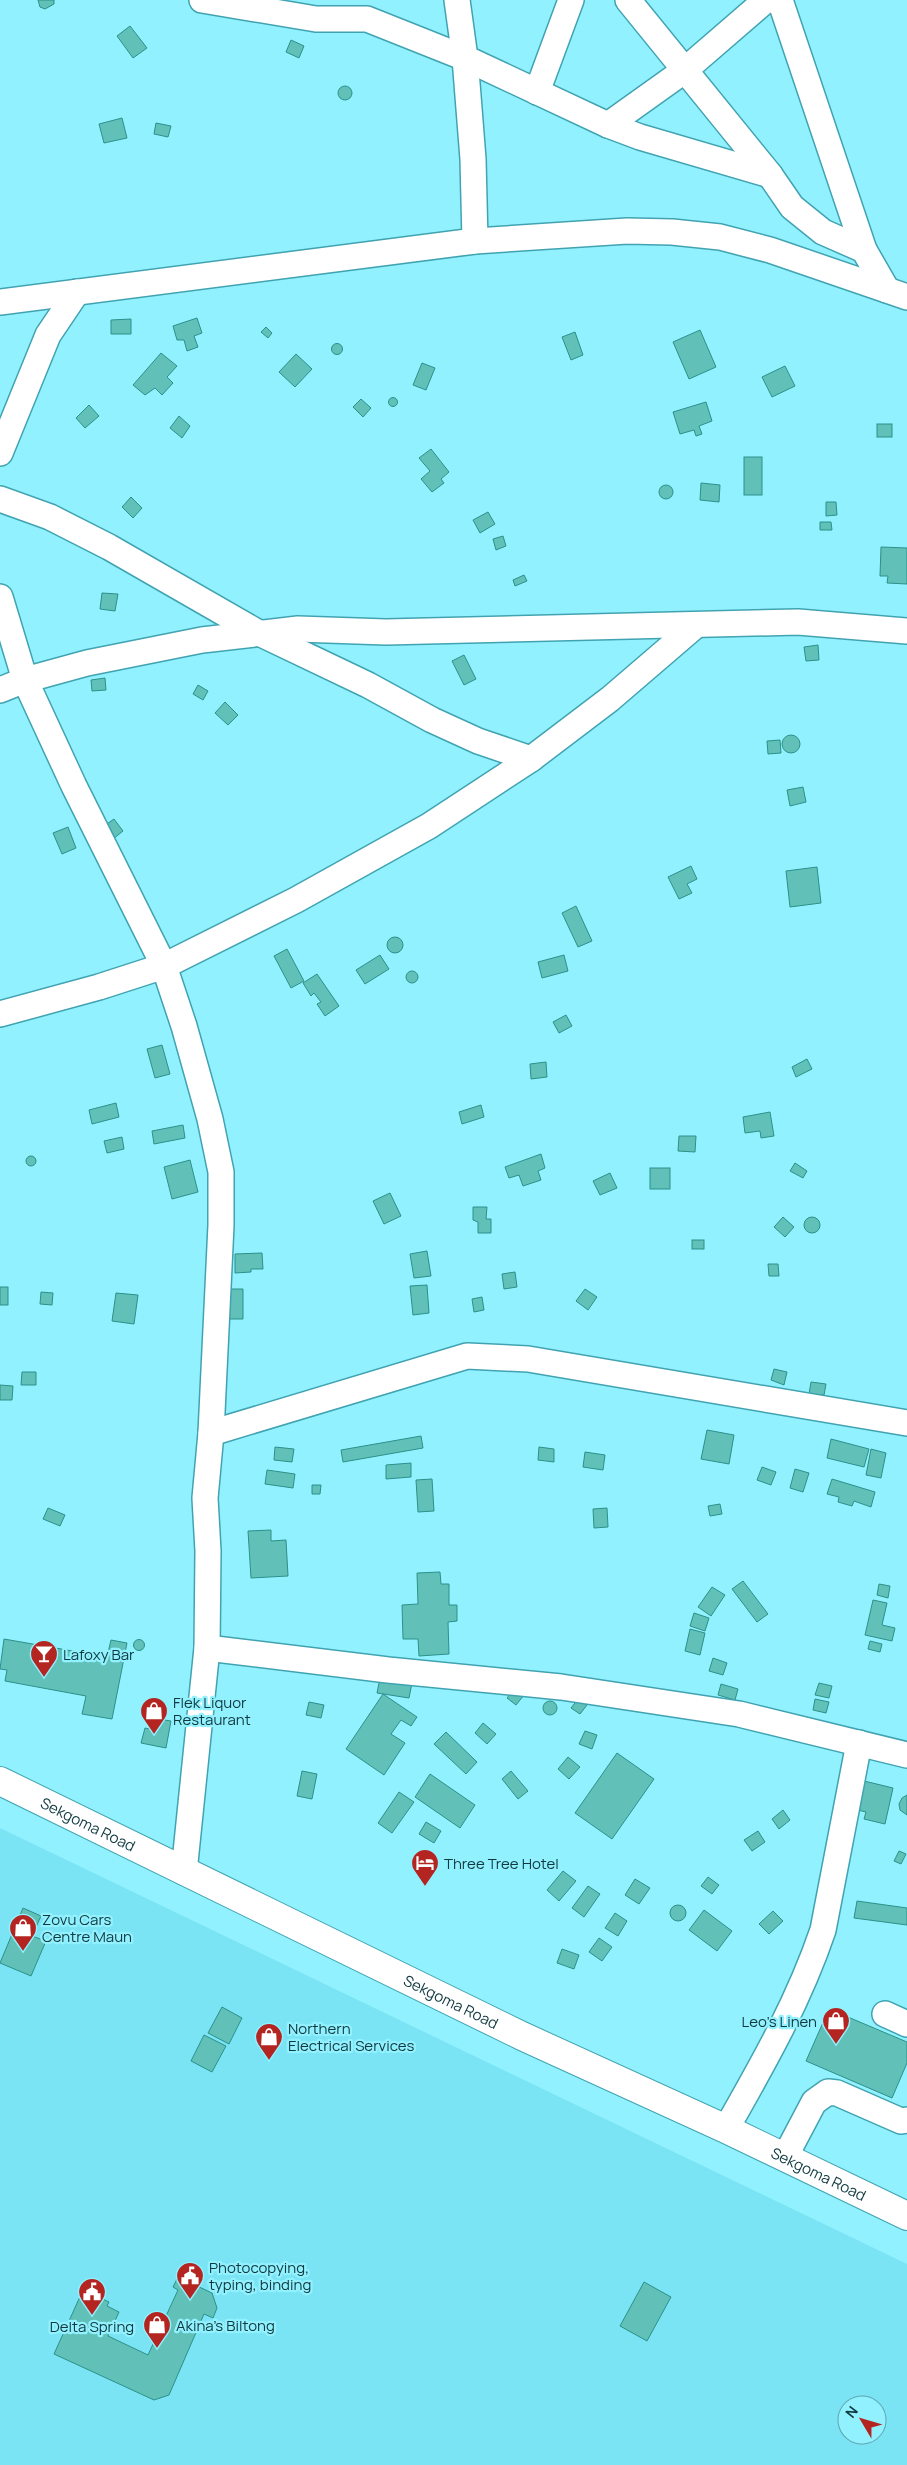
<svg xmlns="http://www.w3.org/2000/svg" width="907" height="2465" viewBox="0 0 907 2465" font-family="Manrope,sans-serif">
<rect width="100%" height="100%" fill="#92f1ff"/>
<path fill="#7ae4f4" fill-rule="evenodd" d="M0 1828 907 2264V2465H0ZM847 2405H877V2435H847Z"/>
<g fill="#61c1b8" stroke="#2b918a">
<path d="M38 0H54V4L45 9 40 7Z"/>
<path d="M130 26 147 48 133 58 117 36Z"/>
<path d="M291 40 304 46 299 58 286 52Z"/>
<circle cx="345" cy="93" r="7"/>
<path d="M122 118 127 138 104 143 99 124Z"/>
<path d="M156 123 171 126 168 137 154 134Z"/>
<path d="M197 318 202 333 194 336 198 347 187 351 184 340H177L173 326Z"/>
<path d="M131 319V334H111V320Z"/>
<path d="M266 327 272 333 268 338 261 332Z"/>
<path d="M700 330 716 367 689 379 673 342Z"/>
<path d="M575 332 583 355 571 360 562 337Z"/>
<circle cx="337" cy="349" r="5.5"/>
<path d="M161 353 177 366 167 377 173 383 162 395 155 388 145 395 133 385Z"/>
<path d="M296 354 312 369 295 387 279 372Z"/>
<path d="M422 363 435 368 426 390 413 385Z"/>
<path d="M785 366 795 386 772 397 762 377Z"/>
<circle cx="393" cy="402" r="4.5"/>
<path d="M361 399 371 408 363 417 353 407Z"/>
<path d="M706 402 712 421 699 426 702 434 696 436 694 430 680 434 673 412Z"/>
<path d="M89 405 99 416 85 428 76 418Z"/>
<path d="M179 416 190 426 182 438 170 428Z"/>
<rect x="877" y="424" width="15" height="13"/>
<path d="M431 449 449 472 441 479 444 483 432 492 421 479 430 471 419 458Z"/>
<rect x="744" y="457" width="18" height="38"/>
<path d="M701 483 720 485 719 502 700 500Z"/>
<circle cx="666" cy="492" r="7"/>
<path d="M131 497 142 508 133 518 122 507Z"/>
<path d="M826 502H836L837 515 826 516Z"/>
<path d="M488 512 495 524 480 533 473 520Z"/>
<path d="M820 522H831L832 530H820Z"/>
<path d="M503 536 506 546 496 550 493 539Z"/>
<path d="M881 547 907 548V584L887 583 888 576H880Z"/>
<path d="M524 575 527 581 515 586 513 580Z"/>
<path d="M102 593 118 594 115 611 100 609Z"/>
<path d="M818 645 819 660 806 661 804 647Z"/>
<path d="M464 655 476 679 464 685 452 661Z"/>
<path d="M105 678 106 690 92 691 91 680Z"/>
<path d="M198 685 208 691 203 700 193 694Z"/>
<path d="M225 702 238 715 228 725 215 713Z"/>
<circle cx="791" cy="744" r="9"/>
<path d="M780 740 781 753 768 754 767 741Z"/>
<path d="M803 787 806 802 790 806 787 790Z"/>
<path d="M114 819 123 831 113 839 104 826Z"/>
<path d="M68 827 76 848 62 854 53 833Z"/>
<path d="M691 866 697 879 687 884 692 893 679 899 668 877Z"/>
<path d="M817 867 821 903 790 907 786 871Z"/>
<path d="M576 906 592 941 578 947 562 913Z"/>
<circle cx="395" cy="945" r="8"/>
<path d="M287 949 304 981 291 988 274 956Z"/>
<path d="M380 955 389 969 365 984 356 970Z"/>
<path d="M564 955 568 971 542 978 538 962Z"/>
<circle cx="412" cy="977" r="6"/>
<path d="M317 974 339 1006 325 1016 317 1004 321 1002 314 993 311 996 303 983Z"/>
<path d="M566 1015 572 1026 559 1033 553 1022Z"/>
<path d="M162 1045 170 1074 155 1078 147 1049Z"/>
<path d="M807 1059 812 1069 796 1077 792 1067Z"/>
<path d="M546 1062 547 1077 531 1079 530 1064Z"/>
<path d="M116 1103 119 1117 92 1124 89 1110Z"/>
<path d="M481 1105 484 1117 462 1124 459 1112Z"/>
<path d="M770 1112 774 1136 761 1138 760 1131 745 1133 743 1117Z"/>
<path d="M183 1125 185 1138 154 1144 152 1131Z"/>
<path d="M679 1136H696L695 1152 678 1151Z"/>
<path d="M122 1137 124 1149 107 1153 104 1141Z"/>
<path d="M541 1154 545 1168 538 1171 541 1180 523 1186 519 1175 509 1178 505 1167Z"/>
<circle cx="31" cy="1161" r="5"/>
<path d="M190 1160 198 1192 172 1199 164 1167Z"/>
<path d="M795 1163 807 1171 803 1178 790 1171Z"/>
<rect x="650" y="1168" width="20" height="21"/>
<path d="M610 1173 617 1188 600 1195 593 1181Z"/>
<path d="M390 1193 401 1216 384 1224 373 1201Z"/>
<path d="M473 1207H487L486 1219H491V1233H478V1222L473 1220Z"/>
<circle cx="812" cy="1225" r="8"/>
<path d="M783 1217 794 1227 785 1237 774 1227Z"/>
<rect x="692" y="1240" width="12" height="9"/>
<path d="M427 1251 431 1276 414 1278 410 1254Z"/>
<path d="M262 1253 263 1269H251V1272L235 1273V1254Z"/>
<path d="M768 1264H778L779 1276H769Z"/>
<path d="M515 1272 517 1287 504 1289 502 1274Z"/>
<path d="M427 1285 429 1313 413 1315 410 1286Z"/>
<rect x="0" y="1287" width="8" height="18"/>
<path d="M229 1289H243V1319H228Z"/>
<path d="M585 1289 597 1297 588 1310 576 1301Z"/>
<path d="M41 1292 53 1293 52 1305 40 1304Z"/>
<path d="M116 1293 138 1295 134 1324 112 1321Z"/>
<path d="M482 1297 484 1310 474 1312 472 1299Z"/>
<path d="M774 1369 787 1372 784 1385 771 1380Z"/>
<path d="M22 1372H36V1385H21Z"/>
<path d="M811 1382 826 1384 824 1395 809 1394Z"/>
<path d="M0 1385 13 1386 12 1400H0Z"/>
<path d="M707 1430 734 1435 729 1464 701 1459Z"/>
<path d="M421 1436 423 1448 343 1462 341 1450Z"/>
<path d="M831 1439 869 1449 864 1467 827 1458Z"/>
<path d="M275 1447 294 1449 292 1462 274 1460Z"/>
<path d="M539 1447 554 1449V1462L538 1460Z"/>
<path d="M871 1449 886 1453 881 1478 866 1475Z"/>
<path d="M585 1452 605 1455 603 1470 583 1467Z"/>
<path d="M411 1463V1477L386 1479V1465Z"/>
<path d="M762 1467 776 1472 771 1485 757 1480Z"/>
<path d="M795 1469 809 1473 803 1492 790 1488Z"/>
<path d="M267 1470 295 1474 293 1488 265 1484Z"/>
<path d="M432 1479 434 1511 418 1512 416 1480Z"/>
<path d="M832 1479 875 1492 871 1507 854 1501 852 1506 838 1502 839 1497 827 1494Z"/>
<path d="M312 1485H321L320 1494H312Z"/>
<path d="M720 1504 722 1514 710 1516 708 1506Z"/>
<path d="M48 1508 65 1515 60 1526 43 1519Z"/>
<path d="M607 1508 608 1527 594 1528 593 1509Z"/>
<path d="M271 1530V1541L286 1540 288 1576 251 1578 248 1531Z"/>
<path d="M440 1572 441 1584H449V1605H457V1621L448 1622 449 1654 419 1656 418 1639H403L402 1605 418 1604 417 1573Z"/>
<path d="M743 1581 768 1614 757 1622 732 1589Z"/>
<path d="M879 1584 890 1586 888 1598 877 1595Z"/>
<path d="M712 1587 725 1595 711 1616 698 1607Z"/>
<path d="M873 1600 887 1603 882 1625 895 1628 892 1641 865 1635Z"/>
<path d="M694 1613 709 1618 705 1631 690 1626Z"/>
<path d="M690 1629 705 1633 700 1655 685 1651Z"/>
<path d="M4 1639 107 1657 111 1640 127 1643 112 1719 82 1714 86 1696 5 1681 7 1670 0 1669Z"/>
<circle cx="139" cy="1645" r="5.5"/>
<path d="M870 1641 882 1644 880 1652 868 1649Z"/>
<path d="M713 1658 727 1663 723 1675 709 1671Z"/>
<path d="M380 1678 412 1683 409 1698 377 1693Z"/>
<path d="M819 1683 832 1686 829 1698 815 1695Z"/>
<path d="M721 1684 738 1689 735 1700 718 1695Z"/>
<path d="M515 1688 524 1695 516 1705 507 1698Z"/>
<path d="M383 1694 417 1717 411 1726 401 1720 391 1734 405 1743 384 1775 346 1749Z"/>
<path d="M578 1699 587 1705 580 1714 571 1708Z"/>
<path d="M815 1699 829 1702 826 1713 813 1710Z"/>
<circle cx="550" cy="1708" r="7"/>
<path d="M309 1702 324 1705 321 1718 306 1715Z"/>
<path d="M152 1718 171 1721 166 1748 141 1743 145 1728 150 1729Z"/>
<path d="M483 1723 496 1734 487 1744 475 1733Z"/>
<path d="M585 1731 597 1735 592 1749 579 1744Z"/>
<path d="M446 1732 477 1762 466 1774 434 1744Z"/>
<path d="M617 1753 654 1779 612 1839 575 1813Z"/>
<path d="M568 1757 580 1767 569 1779 558 1769Z"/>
<path d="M302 1771 317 1774 312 1799 297 1796Z"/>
<path d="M511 1771 528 1791 518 1799 502 1779Z"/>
<path d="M430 1774 475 1805 460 1828 415 1797Z"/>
<path d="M860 1780 893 1788 885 1824 864 1819 866 1812 853 1809Z"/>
<path d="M399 1792 414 1802 392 1833 378 1823Z"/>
<path d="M907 1795V1815L900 1810 899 1804 902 1798Z"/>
<path d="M783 1810 790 1820 779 1829 772 1819Z"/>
<path d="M426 1822 441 1831 434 1843 419 1834Z"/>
<path d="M758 1831 765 1842 752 1851 744 1840Z"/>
<path d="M899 1851 906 1854 901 1864 894 1861Z"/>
<path d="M563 1871 576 1881 559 1901 547 1890Z"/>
<path d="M708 1877 719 1885 712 1894 701 1886Z"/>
<path d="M635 1879 650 1888 639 1904 625 1895Z"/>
<path d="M588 1886 600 1894 584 1917 572 1908Z"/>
<path d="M857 1901 907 1908V1925L854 1918Z"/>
<circle cx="678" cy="1913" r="8"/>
<path d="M23 1908 41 1916 32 1936 46 1941 31 1976 0 1963Z"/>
<path d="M704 1910 732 1931 717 1951 689 1930Z"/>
<path d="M773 1911 783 1921 769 1934 759 1924Z"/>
<path d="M615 1913 627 1921 618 1936 605 1928Z"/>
<path d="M599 1938 612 1947 602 1961 589 1952Z"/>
<path d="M562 1949 579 1955 574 1969 557 1963Z"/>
<path d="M222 2007 242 2018 229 2044 208 2033Z"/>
<path d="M829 2009 907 2042V2063L892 2098 806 2061Z"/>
<path d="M204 2035 226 2046 212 2072 191 2061Z"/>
<path d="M178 2277 212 2293 217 2308 213 2318 204 2314 169 2395 154 2400 54 2354 83 2290 109 2302 107 2306 119 2312 108 2336 148 2355 178 2290 173 2287Z"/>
<path d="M644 2282 671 2297 647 2341 620 2326Z"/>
</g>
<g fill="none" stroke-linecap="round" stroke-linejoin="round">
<defs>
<g id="minor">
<path d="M202 0 316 19H367L465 58 473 159 475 241"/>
<path d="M457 0 465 58 608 125 640 137 770 175"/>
<path d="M628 0 770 175 792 207 823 232 864 250"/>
<path d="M780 0 864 250 887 290"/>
<path d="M537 92 571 0"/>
<path d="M608 125 685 70 766 0"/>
<path d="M0 302 475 241 627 231 672 232 720 237 770 250 907 297"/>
<path d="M0 453 48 335 77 292"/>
<path d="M0 499 50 517 109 547 257 632 368 685 432 720 478 741 531 759"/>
<path d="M0 597 25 680 74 786 164 966 184 1026 210 1119 221 1172V1225L211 1433"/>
<path d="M0 690 25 680 87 663 202 640 298 629 386 632 798 622 907 631"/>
<path d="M0 1014 99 987 164 966 296 900 429 826 531 759 610 699 695 626"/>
<path d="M207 1648 388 1670 561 1687 739 1714 907 1755"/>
<path d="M184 1872 207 1648 208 1551 205 1498 211 1433 467 1356 528 1359 907 1423"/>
<path d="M885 2014 907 2024"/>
<path d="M726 2129C763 2064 799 2001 823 1930L859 1743"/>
<path d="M785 2157 814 2102 828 2092 837 2093 901 2121 907 2120"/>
</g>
<g id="highway">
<path id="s1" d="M0 1781 522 2036 726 2129 907 2216"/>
</g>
</defs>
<use href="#minor" stroke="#41a3b1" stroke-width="28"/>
<use href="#highway" stroke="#41a3b1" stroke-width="30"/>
<use href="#minor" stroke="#fff" stroke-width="25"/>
<use href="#highway" stroke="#fff" stroke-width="28"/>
</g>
<defs>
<symbol id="bar-pin" viewBox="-11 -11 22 30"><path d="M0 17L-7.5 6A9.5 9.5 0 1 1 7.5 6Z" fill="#b42420" stroke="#92f1ff"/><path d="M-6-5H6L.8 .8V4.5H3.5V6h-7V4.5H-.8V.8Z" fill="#fff"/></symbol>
<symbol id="shop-pin" viewBox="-11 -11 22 30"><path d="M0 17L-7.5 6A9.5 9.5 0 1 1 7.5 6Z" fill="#b42420" stroke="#92f1ff"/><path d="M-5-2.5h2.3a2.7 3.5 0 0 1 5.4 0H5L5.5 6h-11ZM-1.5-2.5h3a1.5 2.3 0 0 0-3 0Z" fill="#fff"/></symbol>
<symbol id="hotel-pin" viewBox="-11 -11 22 30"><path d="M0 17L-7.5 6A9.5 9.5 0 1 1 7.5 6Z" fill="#b42420" stroke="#92f1ff"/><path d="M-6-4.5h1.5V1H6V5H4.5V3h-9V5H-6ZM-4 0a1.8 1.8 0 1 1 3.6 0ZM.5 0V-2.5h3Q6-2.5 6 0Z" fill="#fff"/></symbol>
<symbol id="civic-pin" viewBox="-11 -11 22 30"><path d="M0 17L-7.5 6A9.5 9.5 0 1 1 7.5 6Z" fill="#b42420" stroke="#92f1ff"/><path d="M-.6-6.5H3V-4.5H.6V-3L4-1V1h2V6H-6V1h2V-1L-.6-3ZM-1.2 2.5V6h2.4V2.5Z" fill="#fff"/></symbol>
</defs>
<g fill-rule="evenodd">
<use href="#bar-pin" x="28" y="1638" width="32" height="43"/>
<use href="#shop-pin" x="138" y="1695" width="32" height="43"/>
<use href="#hotel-pin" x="409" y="1847" width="32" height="43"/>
<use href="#shop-pin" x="7" y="1912" width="32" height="43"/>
<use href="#shop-pin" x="820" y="2005" width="32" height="43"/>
<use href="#shop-pin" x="253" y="2021" width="32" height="43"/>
<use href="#civic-pin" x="174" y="2260" width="32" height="43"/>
<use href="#civic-pin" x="76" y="2276" width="32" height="43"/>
<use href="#shop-pin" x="141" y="2309" width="32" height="43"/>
</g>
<g text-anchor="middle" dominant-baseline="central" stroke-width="4.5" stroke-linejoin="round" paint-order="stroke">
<g font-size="15" fill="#0f393f" stroke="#92f1ff" text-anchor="start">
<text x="63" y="1654">Lafoxy Bar</text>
<text x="173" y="1702">Flek Liquor<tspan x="173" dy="17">Restaurant</tspan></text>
<text x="444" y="1863">Three Tree Hotel</text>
<text x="42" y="1919">Zovu Cars<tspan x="42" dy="17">Centre Maun</tspan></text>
<text x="817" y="2021" text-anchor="end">Leo's Linen</text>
<text x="288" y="2028">Northern<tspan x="288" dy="17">Electrical Services</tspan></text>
<text x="209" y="2267">Photocopying,<tspan x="209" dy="17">typing, binding</tspan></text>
<text x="176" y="2325">Akina's Biltong</text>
<text x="92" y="2326" text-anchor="middle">Delta Spring</text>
</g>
<g font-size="15" fill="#0f393f" stroke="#92f1ff">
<text stroke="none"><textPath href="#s1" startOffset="98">Sekgoma Road</textPath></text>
<text stroke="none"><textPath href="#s1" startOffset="502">Sekgoma Road</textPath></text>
<text stroke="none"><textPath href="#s1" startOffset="908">Sekgoma Road</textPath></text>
</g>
</g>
<g transform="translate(862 2420) rotate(308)"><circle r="24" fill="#92f1ff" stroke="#5ea7b2"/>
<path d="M0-4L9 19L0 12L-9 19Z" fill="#b42420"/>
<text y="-8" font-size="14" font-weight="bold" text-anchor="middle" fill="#0f393f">N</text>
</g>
</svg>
